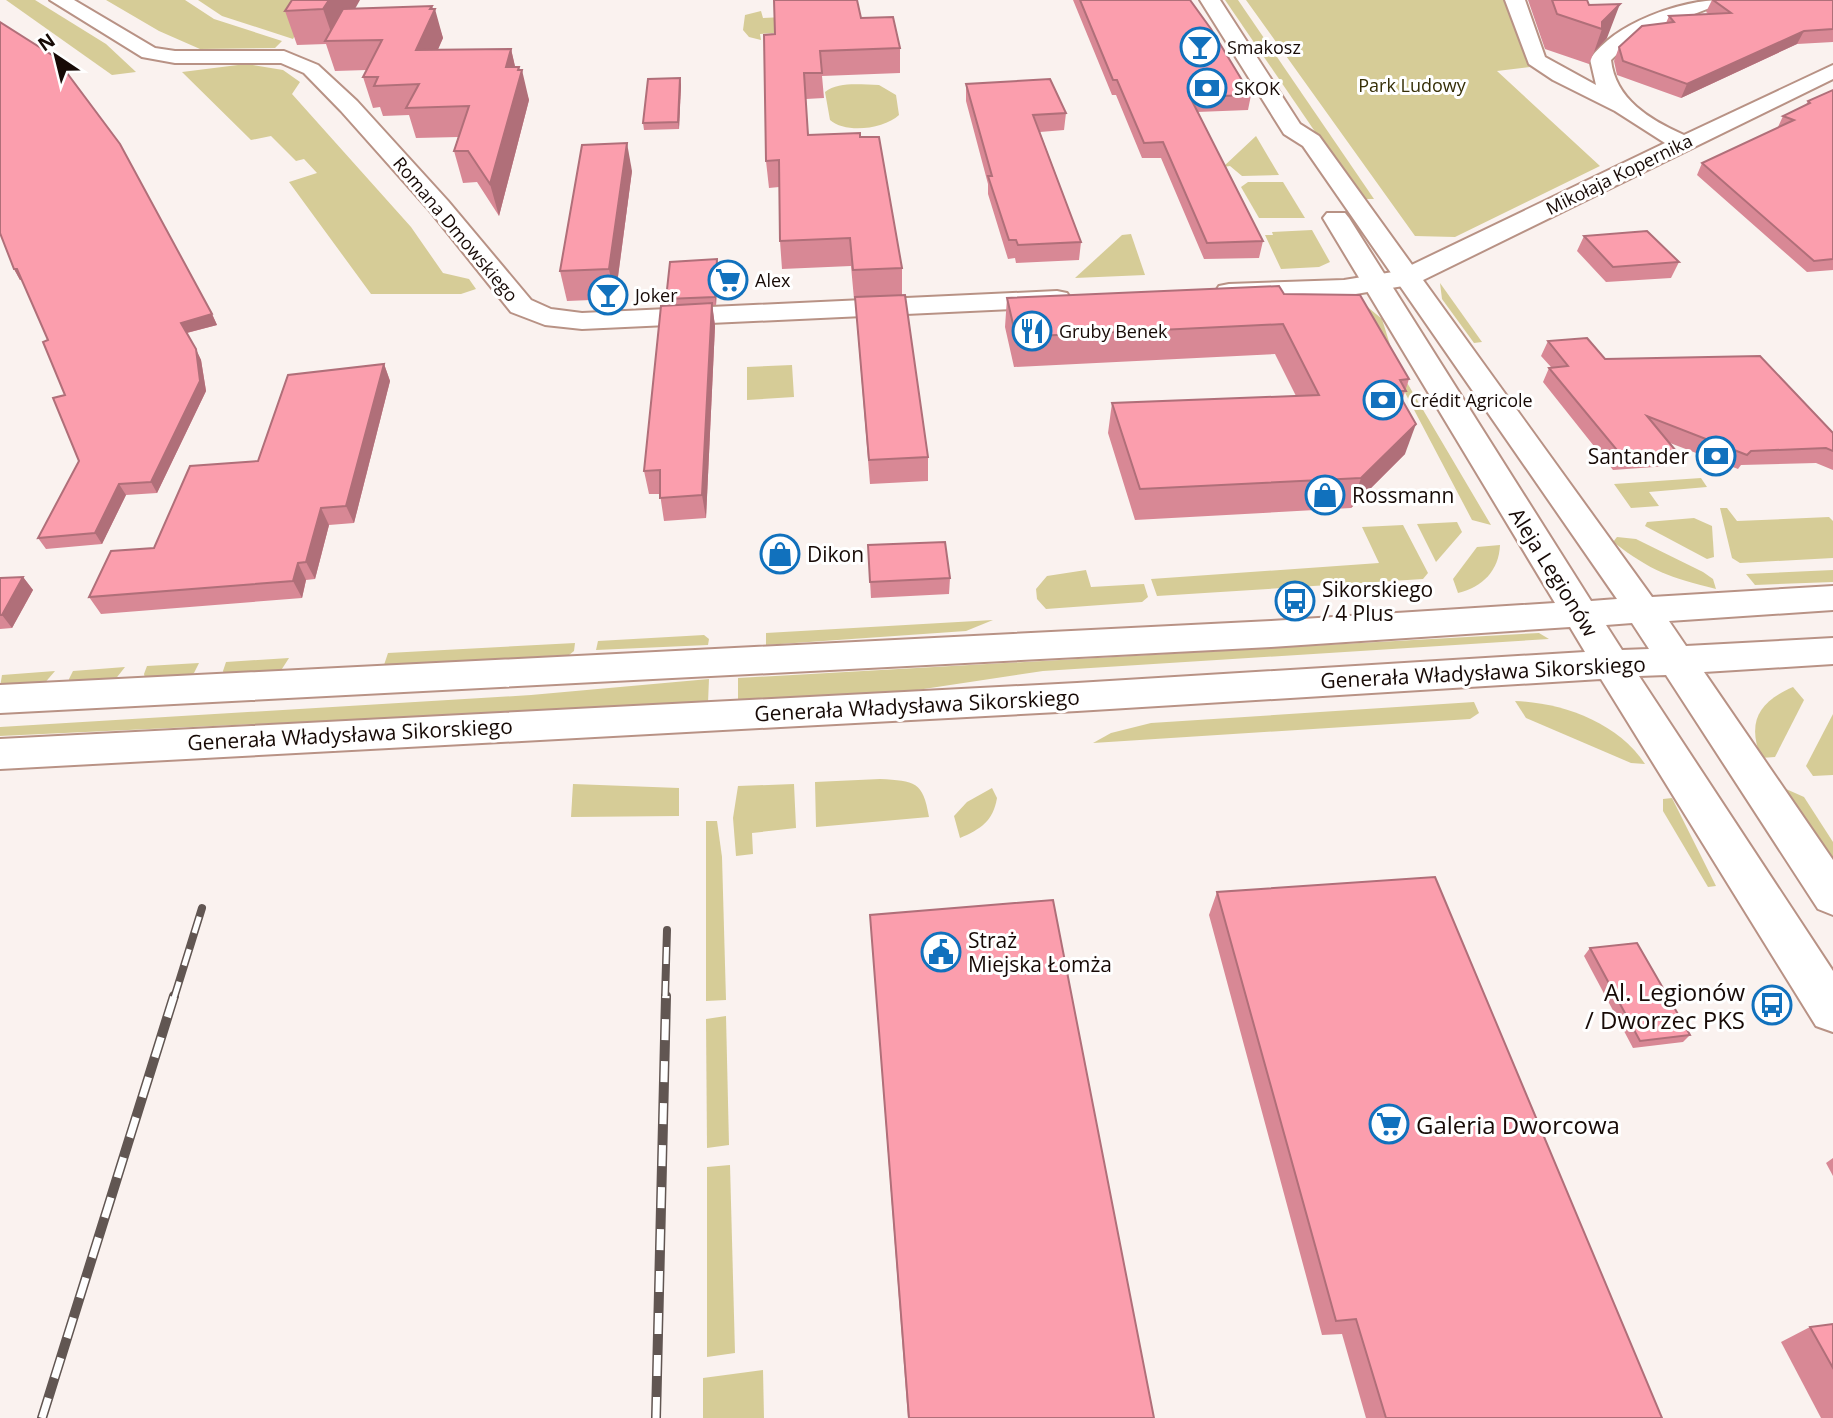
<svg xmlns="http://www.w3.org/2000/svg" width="1833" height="1418" viewBox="0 0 1833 1418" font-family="'Open Sans',sans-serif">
<rect width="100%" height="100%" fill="#faf2ef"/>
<g fill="#d6cc97">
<path d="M6 0H35L106 44 136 72 112 75Z"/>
<path d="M106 0H185L214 19 282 41 275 48 200 49 159 31Z"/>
<path d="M198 0H316L293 39 222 16Z"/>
<path d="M1225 0H1238L1374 199H1361Z"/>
<path d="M1246 0H1505L1530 67 1497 71 1600 166 1455 237 1415 236Z"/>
<path d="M761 11 763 18 824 15 816 30 760 34 761 40 749 37 743 30 745 15Z"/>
<path d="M246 64 283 70 300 82 292 94 411 227 443 273 469 279 476 289 461 294H371L289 182 317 173 304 159 296 161 271 136 251 140 182 72Z"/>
<path d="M879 85 896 95 899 115C884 129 846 134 830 120L825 92C839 81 862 85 879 85Z"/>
<path d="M1256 136 1279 175 1242 176 1230 166 1223 167Z"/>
<path d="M1248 182H1283L1305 218H1259L1241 187Z"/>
<path d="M1312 230 1330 262 1319 267 1281 269 1265 235H1273L1272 232Z"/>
<path d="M1131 234 1145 275 1075 278 1122 235Z"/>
<path d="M1440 283 1482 342 1474 343 1442 299Z"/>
<path d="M1364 304 1382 319 1396 364 1491 525 1472 520 1361 309Z"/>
<path d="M792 365 794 397 747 400V367Z"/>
<path d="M1701 478 1707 487 1649 492 1659 506 1631 508 1614 484Z"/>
<path d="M1720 508H1727L1737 521 1829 517 1833 521V558L1740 563 1732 558Z"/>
<path d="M1694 518 1712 526 1714 557 1707 559 1645 526 1647 522Z"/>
<path d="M1457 522 1462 532 1436 562 1417 524Z"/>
<path d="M1403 525 1428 573 1423 579 1157 596 1151 579 1379 563 1362 527Z"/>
<path d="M1617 537 1636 539 1703 572 1713 579 1716 589C1668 577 1653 572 1613 542Z"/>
<path d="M1500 545C1499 570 1483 587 1458 593L1453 579 1477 547Z"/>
<path d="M1086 570 1091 587 1144 584 1148 597 1142 602 1046 609 1037 599 1036 589 1047 576Z"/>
<path d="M1833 570V582L1755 585 1746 574Z"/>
<path d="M993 620 966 631 766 645V633Z"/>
<path d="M1539 633 1549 639 1043 671 917 690 738 701V678Z"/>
<path d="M704 635 709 639 708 645 596 650 598 641Z"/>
<path d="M575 643 574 651 569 655 384 665 388 653Z"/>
<path d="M289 658 280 672 224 674 223 671 226 662Z"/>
<path d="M199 663 194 673 189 676 145 678 144 674 147 666Z"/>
<path d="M125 667 114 681 70 683 69 679 73 671Z"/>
<path d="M55 671 43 685 0 687 2 675Z"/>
<path d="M709 679 708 703 0 736V727L531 695Z"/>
<path d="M1793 687 1804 700 1775 757 1761 758C1747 722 1758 702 1793 687Z"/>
<path d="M1515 701C1563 703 1617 722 1645 764L1631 763 1526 718Z"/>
<path d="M1474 702 1479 713 1470 719 1093 743 1111 733 1151 723Z"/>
<path d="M1833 714V775L1813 776 1806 766Z"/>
<path d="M880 779C915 781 923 781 929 817L816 827 815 782Z"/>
<path d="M573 784 679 788V816L571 817Z"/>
<path d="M794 784 796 828 752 833 753 854 736 856 733 818 738 786Z"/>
<path d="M992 788 997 798C993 821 981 829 960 838L954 816 967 802Z"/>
<path d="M1786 789 1804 797 1833 842V861L1784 792Z"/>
<path d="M1672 798 1716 886 1708 887 1663 811V799Z"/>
<path d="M706 821H717L722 857 726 1000 706 1001Z"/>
<path d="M726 1016 729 1145 707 1148 706 1019Z"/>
<path d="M730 1165 735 1353 707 1357V1167Z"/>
<path d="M763 1370 764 1418H703V1378Z"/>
</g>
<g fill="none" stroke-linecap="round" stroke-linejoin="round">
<defs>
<g id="minor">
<path d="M50 0H74L155 48 175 51H284L318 65 357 101 448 201 531 300 551 309 582 313 1057 291 1067 293 1071 299 1067 305 1057 307 582 329 545 325 511 312 430 211 341 111 304 73 281 63H175L142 57Z"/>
<path d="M1505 0H1525L1545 57 1596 85 1590 59C1615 23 1680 0 1723 0L1720 4 1635 37 1611 60C1615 99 1650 120 1684 135L1833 65V79L1415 284 1344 296 1229 300 1219 298 1215 292 1219 286 1229 284 1344 280 1399 271 1665 143 1615 111 1553 80 1529 64Z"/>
</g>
<path id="secondary" d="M1200 0H1220L1300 124 1319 136 1652 597 1833 586V610L1669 621 1686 646 1833 638V664L1704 672 1833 860V915L1818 909 1666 675 1639 676 1833 971V1032L1816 1026 1601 679 1077 711 0 769V739L1077 683 1585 652 1570 627 1271 647 0 713V685L1271 621 1555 603 1323 218 1327 213H1345L1349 218 1591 601 1617 599 1303 146 1284 134ZM1632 623 1649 649 1622 650 1606 625Z"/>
</defs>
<use href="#minor" stroke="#b89285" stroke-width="4"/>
<use href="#secondary" stroke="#b89285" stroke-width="4"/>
<use href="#minor" fill="#fff" fill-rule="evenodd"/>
<use href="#secondary" fill="#fff" fill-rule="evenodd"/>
<defs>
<g id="rail-far1">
<path d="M174 998 202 908"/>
<path d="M665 998 667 930"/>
</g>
<g id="rail">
<path d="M42 1418 174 996"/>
<path d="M656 1418 666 996"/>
</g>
</defs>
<use href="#rail-far1" stroke="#615652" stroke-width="8"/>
<use href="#rail" stroke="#615652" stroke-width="10"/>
<use href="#rail-far1" stroke="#fff" stroke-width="5" stroke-dasharray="17" stroke-linecap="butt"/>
<use href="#rail" stroke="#fff" stroke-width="7" stroke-dasharray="21" stroke-linecap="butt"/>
</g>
<g fill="#d88895">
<path d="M1073 0H1190L1251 95 1248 110 1197 112 1263 241 1259 258 1204 259 1161 158H1142L1116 95H1112Z"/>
<path d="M1528 0H1587L1607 38 1594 52 1589 64 1545 49Z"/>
<path d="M1712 0H1833V42L1797 44 1681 98 1617 75 1614 61 1619 47 1666 23 1669 16 1709 14 1706 12Z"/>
<path d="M432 6 443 38 437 50 511 49 515 67 519 70 529 100 499 216 477 182 463 183 454 151 458 137 416 138 409 115 383 116 380 107 373 108 363 77 367 70 335 71 326 44 297 45 285 11Z"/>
<path d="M861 18 900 48V73L822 76 824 98 806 99 808 135 860 137 902 268V295L928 457V481L870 484 855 299H854L851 266 782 269 780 241 779 187 769 188 766 161 775 34Z"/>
<path d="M680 78 681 85 679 129 644 130 643 123Z"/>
<path d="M966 84 1066 113 1064 130 1040 132 1081 242 1079 260 1016 263 1015 258 1008 259 988 194V184L966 101Z"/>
<path d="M1833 90V270L1807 272 1697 175 1702 163 1779 127H1778L1783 116 1806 105 1808 101Z"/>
<path d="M632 171 615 299 567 301 560 271Z"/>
<path d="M1584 236 1679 262 1671 278 1606 282 1577 251Z"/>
<path d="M718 267 716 305H712L715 326 706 518 664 521 660 494H649L644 471 667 305 666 299Z"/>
<path d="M14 269 212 314 217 325 187 333 201 360 206 391 157 493 126 495 102 544 46 549 38 538 79 461 65 395 48 340 22 279 20 280Z"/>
<path d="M1284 294 1409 379 1402 401 1405 454 1351 508 1135 520 1108 433 1112 403 1296 396 1275 354 1014 367 1005 327 1007 298Z"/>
<path d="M1548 341 1833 433V470L1816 463 1741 465 1738 469 1670 443 1676 451 1668 466 1613 470 1543 382 1549 368 1551 367 1541 356Z"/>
<path d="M384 364 390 381 354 523 329 525 315 579 306 580 302 598 101 614 89 597 154 548 258 461Z"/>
<path d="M868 545 950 578 949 594 871 598Z"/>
<path d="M23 577 33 590 12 628 0 629V578Z"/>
<path d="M1217 892 1662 1418H1366L1342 1334 1322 1335 1209 915Z"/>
<path d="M870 915 1154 1418H908Z"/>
<path d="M1590 948 1690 1035 1683 1042 1633 1048 1584 956Z"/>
<path d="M1833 1158V1176L1826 1163Z"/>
<path d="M1833 1324V1418H1821L1781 1342 1810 1327Z"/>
</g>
<g fill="#b06f79">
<path d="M329 0H360L337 41H334L323 9Z"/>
<path d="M1620 4 1607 38 1594 52 1602 29V22Z"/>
<path d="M432 6 433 12 435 9 443 38 425 80 416 50Z"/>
<path d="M1804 31 1797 44 1681 98 1687 84Z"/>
<path d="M511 49 518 79 506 67Z"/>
<path d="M519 67 520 74 522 70 529 100 499 216 490 184Z"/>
<path d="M680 78 681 85 679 129 678 122Z"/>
<path d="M627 143 632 171 615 299 609 269Z"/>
<path d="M717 259 718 267 716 305 715 297Z"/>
<path d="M14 269H17L24 279 20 280Z"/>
<path d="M712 303 715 326 706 518 702 495Z"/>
<path d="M212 314 217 325 186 333 181 323Z"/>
<path d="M196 349 201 360 206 391 157 493 151 482Z"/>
<path d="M384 364 390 381 354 523 346 506Z"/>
<path d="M1416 424 1405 454 1351 508 1361 478Z"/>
<path d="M119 484 126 495 102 544 95 533Z"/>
<path d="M321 508 329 525 315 579 306 562Z"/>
<path d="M298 563 306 580 302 598 293 581Z"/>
<path d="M23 577 33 590 12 628 2 615Z"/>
</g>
<g fill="#fb9ead" stroke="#b06f79" stroke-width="2">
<path d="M292 0H329L323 9 285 11Z"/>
<path d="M774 0H857L861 18 893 17 900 48 820 51 822 73H804L808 135 860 133V137H879L902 268 853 270 850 238 780 241 779 160 766 161 764 35 775 34Z"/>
<path d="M1080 0H1190L1211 29 1251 95 1190 97 1263 241 1207 243 1163 142 1144 143 1117 80H1113Z"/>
<path d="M1552 0H1587L1589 5 1620 4 1602 22V29L1557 14Z"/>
<path d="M1713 0H1833V29L1804 31 1687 84 1623 61 1619 47 1642 26 1674 22 1669 16 1731 13Z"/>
<path d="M432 6 430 9H435L416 50 511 49 506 67H519L518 70H522L490 184 468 151H454L469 106 406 108 419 84 374 86 378 77H363L382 40 325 41 343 9Z"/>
<path d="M0 22 55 57 120 144 212 314 181 323 196 349 200 381 151 482 119 484 95 533 38 538 79 461 53 398 65 395 43 342 48 340 17 269H14L0 233Z"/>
<path d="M680 78 678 122 643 123 648 79Z"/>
<path d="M1050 79 1066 113 1033 115 1081 242 1018 245 1016 240H1009L988 176H992L966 84Z"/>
<path d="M1833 90V259L1814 261 1702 163 1794 120 1783 116 1810 103 1808 101Z"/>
<path d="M627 143 609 269 560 271 582 145Z"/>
<path d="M1647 231 1679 262 1613 267 1584 236Z"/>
<path d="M717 259 715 297 666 299 670 262Z"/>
<path d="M1279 286 1284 294 1360 295 1409 379 1400 380 1406 391H1397L1416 424 1361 478 1140 489 1112 403 1319 395 1283 324 1016 337 1007 298Z"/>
<path d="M905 295 928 457 869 460 855 297Z"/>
<path d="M712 303 702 495 660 498V470L644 471 661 306Z"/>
<path d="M1587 338 1605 359 1760 356 1833 433V451L1826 448 1751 451 1747 455 1647 416 1676 451 1621 455 1549 368 1568 366 1548 341Z"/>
<path d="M384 364 346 506 321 508 306 562 298 563 293 581 89 597 111 551 154 548 190 466 258 461 288 375Z"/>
<path d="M945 542 950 578 870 582 868 545Z"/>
<path d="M23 577 2 615H0V578Z"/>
<path d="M1435 877 1662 1418H1386L1356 1319 1336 1321 1217 892Z"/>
<path d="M1053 900 1154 1418H909L870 915Z"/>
<path d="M1637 943 1690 1035 1640 1041 1590 948Z"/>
<path d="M1833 1324V1368L1810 1327Z"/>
</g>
<defs>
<symbol id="bar-ring" viewBox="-11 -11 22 22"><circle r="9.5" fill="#fff" stroke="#1171bd" stroke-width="1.5"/><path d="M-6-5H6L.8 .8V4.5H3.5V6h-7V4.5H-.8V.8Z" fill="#1171bd"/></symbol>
<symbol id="bank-ring" viewBox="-11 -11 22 22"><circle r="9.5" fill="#fff" stroke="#1171bd" stroke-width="1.5"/><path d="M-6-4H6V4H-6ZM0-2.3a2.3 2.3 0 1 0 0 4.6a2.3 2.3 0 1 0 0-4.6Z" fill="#1171bd"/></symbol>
<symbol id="supermarket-ring" viewBox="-11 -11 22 22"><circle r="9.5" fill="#fff" stroke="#1171bd" stroke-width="1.5"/><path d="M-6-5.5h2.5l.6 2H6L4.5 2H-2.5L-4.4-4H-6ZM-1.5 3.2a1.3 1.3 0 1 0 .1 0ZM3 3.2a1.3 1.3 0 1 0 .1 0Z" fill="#1171bd"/></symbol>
<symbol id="restaurant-ring" viewBox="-11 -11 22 22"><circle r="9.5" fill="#fff" stroke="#1171bd" stroke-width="1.5"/><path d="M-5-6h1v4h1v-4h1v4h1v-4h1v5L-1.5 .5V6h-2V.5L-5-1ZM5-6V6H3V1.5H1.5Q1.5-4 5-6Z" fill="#1171bd"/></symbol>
<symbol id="shop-ring" viewBox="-11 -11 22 22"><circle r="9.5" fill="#fff" stroke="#1171bd" stroke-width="1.5"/><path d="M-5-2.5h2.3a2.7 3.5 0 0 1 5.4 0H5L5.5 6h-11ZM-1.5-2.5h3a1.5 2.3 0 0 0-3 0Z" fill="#1171bd"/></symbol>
<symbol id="bus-ring" viewBox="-11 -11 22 22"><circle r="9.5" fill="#fff" stroke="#1171bd" stroke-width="1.5"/><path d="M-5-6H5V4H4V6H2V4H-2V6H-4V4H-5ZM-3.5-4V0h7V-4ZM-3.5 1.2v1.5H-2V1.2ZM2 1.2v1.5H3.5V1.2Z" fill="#1171bd"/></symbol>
<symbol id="civic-ring" viewBox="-11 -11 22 22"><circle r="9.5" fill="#fff" stroke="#1171bd" stroke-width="1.5"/><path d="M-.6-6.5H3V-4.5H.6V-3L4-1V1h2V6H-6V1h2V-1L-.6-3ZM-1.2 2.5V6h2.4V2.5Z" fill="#1171bd"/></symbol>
</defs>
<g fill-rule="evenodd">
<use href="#bar-ring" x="1178" y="25" width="44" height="44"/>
<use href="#bank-ring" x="1185" y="66" width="44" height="44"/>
<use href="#supermarket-ring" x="706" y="258" width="44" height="44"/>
<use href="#bar-ring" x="586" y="273" width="44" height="44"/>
<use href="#restaurant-ring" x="1010" y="309" width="44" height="44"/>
<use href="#bank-ring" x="1361" y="378" width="44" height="44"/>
<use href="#bank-ring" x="1694" y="434" width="44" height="44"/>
<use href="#shop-ring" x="1303" y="473" width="44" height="44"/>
<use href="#shop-ring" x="758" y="532" width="44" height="44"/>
<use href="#bus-ring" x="1273" y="579" width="44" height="44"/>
<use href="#civic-ring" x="919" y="930" width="44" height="44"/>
<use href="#bus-ring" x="1750" y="983" width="44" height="44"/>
<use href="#supermarket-ring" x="1367" y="1102" width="44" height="44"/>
</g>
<g text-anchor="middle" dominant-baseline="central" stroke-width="6" stroke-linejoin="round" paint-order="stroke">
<g font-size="18" fill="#170a06" stroke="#fff" text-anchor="start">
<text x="1227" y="47">Smakosz</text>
<text x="1234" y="88">SKOK</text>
<text x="755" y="280">Alex</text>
<text x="635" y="295">Joker</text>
<text x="1059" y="331">Gruby Benek</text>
<text x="1410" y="400">Crédit Agricole</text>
</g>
<g font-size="18" fill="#362f07" stroke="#fff">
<text x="1412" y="85">Park Ludowy</text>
</g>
<g font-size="18" fill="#170a06" stroke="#fff">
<text transform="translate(1619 174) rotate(-26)">Mikołaja Kopernika</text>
<text transform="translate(456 229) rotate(50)">Romana Dmowskiego</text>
</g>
<g font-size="21" fill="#170a06" stroke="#fff" text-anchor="start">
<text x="1689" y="456" text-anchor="end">Santander</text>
<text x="1352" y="495">Rossmann</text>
<text x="807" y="554">Dikon</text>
<text x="1322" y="589">Sikorskiego<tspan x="1322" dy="24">/ 4 Plus</tspan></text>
<text x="968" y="940">Straż<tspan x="968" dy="24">Miejska Łomża</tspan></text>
</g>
<g font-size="21" fill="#170a06" stroke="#fff">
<text transform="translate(1554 572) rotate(58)">Aleja Legionów</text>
<text transform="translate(1483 672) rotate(-3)">Generała Władysława Sikorskiego</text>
<text transform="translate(917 705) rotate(-3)">Generała Władysława Sikorskiego</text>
<text transform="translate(350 734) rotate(-3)">Generała Władysława Sikorskiego</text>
</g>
<g font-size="24" fill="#170a06" stroke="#fff" text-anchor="end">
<text x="1745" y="991">Al. Legionów<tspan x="1745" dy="28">/ Dworzec PKS</tspan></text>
<text x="1416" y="1124" text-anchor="start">Galeria Dworcowa</text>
</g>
</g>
<g transform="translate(56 56) rotate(325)" stroke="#ffffff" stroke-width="5" paint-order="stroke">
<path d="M0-5L12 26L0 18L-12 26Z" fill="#170a06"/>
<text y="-10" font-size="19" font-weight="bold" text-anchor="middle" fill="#170a06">N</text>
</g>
</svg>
